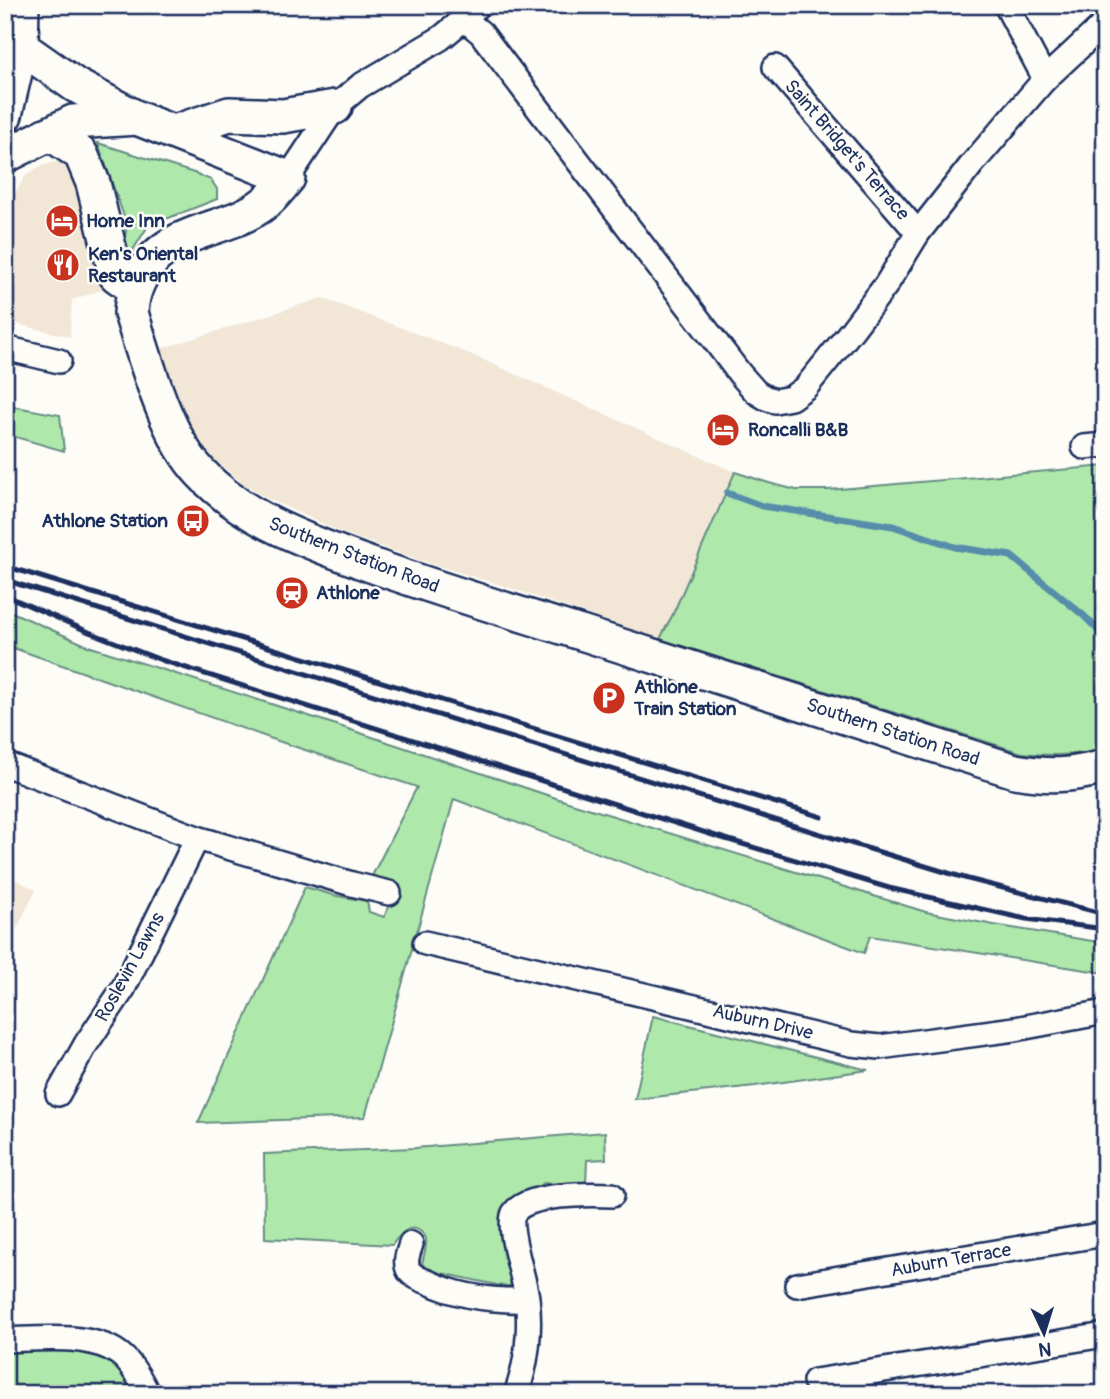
<svg xmlns="http://www.w3.org/2000/svg" width="1110" height="1399" viewBox="0 0 1110 1399" font-family="Pangolin,sans-serif">
<rect width="100%" height="100%" fill="#fdfcf7"/>
<filter id="ink" filterUnits="userSpaceOnUse"><feTurbulence type="fractalNoise" baseFrequency=".0143" numOctaves="2"/><feDisplacementMap in="SourceGraphic" scale="14" xChannelSelector="R" yChannelSelector="G"/><feConvolveMatrix kernelMatrix="1 2 1 2 8 2 1 2 1" color-interpolation-filters="sRGB"/></filter>
<g filter="url(#ink)">
<g fill="#f2e7d6">
<path d="M62 160 73 162 107 288 72 300 70 337 5 321V210L26 175 41 166Z"/>
<path d="M322 298 468 353 735 472 673 614 660 639 507 587 422 561 343 533 264 497 241 482 212 457 186 419 174 382 160 349Z"/>
<path d="M5 874 36 890 5 952Z"/>
</g>
<g fill="#afe8ab" stroke="#658c84" stroke-width="2">
<path d="M98 143 194 173 211 180 217 189V199L148 226 128 258 122 253 127 225Z"/>
<path d="M5 405 60 415 64 451 5 434Z"/>
<path d="M1105 466V749C1075 756 1052 756 1022 753L660 639 673 614 735 472 769 483 796 490H828Z"/>
<path d="M5 609 88 646 312 717 568 802 926 912 994 925 1105 943V973L870 936 864 953 454 799 365 1117 198 1123 305 887 337 896 367 901 369 912 384 917 400 885 372 876 417 787 281 742 5 645Z"/>
<path d="M653 1016 868 1070 755 1086 635 1099Z"/>
<path d="M605 1132 606 1159 587 1160 586 1183 577 1185 544 1183 524 1195 514 1282 509 1286 497 1285 427 1270 422 1264C423 1257 427 1248 426 1240 426 1236 424 1234 420 1231 408 1223 399 1236 392 1245L265 1238 264 1154 415 1148Z"/>
<path d="M77 1348 113 1360 138 1394H5V1350Z"/>
</g>
<g fill="none" stroke-linecap="round" stroke-linejoin="round">
<path stroke="#568daa" stroke-width="7" d="M727 493 762 506 893 526 955 547 1011 556 1083 615 1105 637"/>
<defs>
<g id="street">
<path d="M1006 5 1045 79"/>
<path d="M464 19 481 33 740 374 756 392 766 398 775 401 791 398 806 387 852 330 886 285 918 233 973 163 1045 79 1105 23"/>
<path d="M775 67 918 233"/>
<path d="M288 178 335 107 360 86 441 38 464 19 478 5"/>
<path d="M5 348 59 361"/>
<path d="M1084 447 1105 445"/>
<path d="M5 764 197 838 123 989 86 1044 58 1094"/>
<path d="M197 838 352 884 389 893"/>
<path d="M425 943 851 1044 880 1047 902 1044 1015 1029 1105 1012"/>
<path d="M411 1244C408 1253 404 1262 409 1271 413 1276 422 1280 428 1282 459 1297 494 1301 527 1300"/>
<path d="M797 1285 1105 1234"/>
<path d="M5 1340C40 1339 96 1332 123 1357 134 1367 141 1381 148 1394"/>
<path d="M815 1381 1105 1335"/>
<path d="M516 1394C527 1365 531 1329 527 1298 525 1279 506 1227 514 1213 526 1193 590 1194 612 1195"/>
</g>
<g id="secondary">
<path d="M5 39 21 47 75 85 137 118 288 178C281 186 274 196 266 202 228 233 170 226 143 273 135 287 132 297 131 313 146 361 166 436 200 472 243 519 303 539 360 561 433 588 508 610 581 633 726 679 871 725 1015 771 1050 777 1070 776 1105 767"/>
<path d="M5 115 21 47 22 5"/>
<path d="M174 132 229 114 283 116 335 107"/>
<path d="M45 135 57 138 81 154 93 183 116 275 134 288"/>
<path d="M5 156 73 122 137 118"/>
</g>
</defs>
<use href="#street" stroke="#1b2f5e" stroke-width="28"/>
<use href="#secondary" stroke="#1b2f5e" stroke-width="38"/>
<use href="#street" stroke="#fdfcf7" stroke-width="23"/>
<use href="#secondary" stroke="#fdfcf7" stroke-width="33"/>
<g stroke="#1b2f5e" stroke-width="5">
<path d="M5 566 822 817"/>
<path d="M5 580 814 832 968 879 1105 914"/>
<path d="M5 595 89 632 161 660 719 837 889 888 1026 919 1105 929"/>
</g>
</g>
</g>
<defs>
<symbol id="hotel-disc" viewBox="-11 -11 22 22"><circle r="9.5" fill="#c8321e" stroke="#fdfcf7"/><path d="M-6-4.5h1.5V1H6V5H4.5V3h-9V5H-6ZM-4 0a1.8 1.8 0 1 1 3.6 0ZM.5 0V-2.5h3Q6-2.5 6 0Z" fill="#fff"/></symbol>
<symbol id="restaurant-disc" viewBox="-11 -11 22 22"><circle r="9.5" fill="#c8321e" stroke="#fdfcf7"/><path d="M-5-6h1v4h1v-4h1v4h1v-4h1v5L-1.5 .5V6h-2V.5L-5-1ZM5-6V6H3V1.5H1.5Q1.5-4 5-6Z" fill="#fff"/></symbol>
<symbol id="bus-disc" viewBox="-11 -11 22 22"><circle r="9.5" fill="#c8321e" stroke="#fdfcf7"/><path d="M-5-6H5V4H4V6H2V4H-2V6H-4V4H-5ZM-3.5-4V0h7V-4ZM-3.5 1.2v1.5H-2V1.2ZM2 1.2v1.5H3.5V1.2Z" fill="#fff"/></symbol>
<symbol id="station-disc" viewBox="-11 -11 22 22"><circle r="9.5" fill="#c8321e" stroke="#fdfcf7"/><path d="M-3-6H3Q5-6 5-4V2Q5 4 3 4L4.5 6H3L1.5 4h-3L-3 6H-4.5L-3 4Q-5 4-5 2V-4Q-5-6-3-6ZM-3.5-4v3h7v-3ZM-3.5 1v1.5H-2V1ZM2 1v1.5H3.5V1Z" fill="#fff"/></symbol>
<symbol id="parking-disc" viewBox="-11 -11 22 22"><circle r="9.5" fill="#c8321e" stroke="#fdfcf7"/><path d="M-3.5-5.5H1a3.5 3.5 0 0 1 0 7H-1V5.5H-3.5ZM-1-3.4V-.6H.8a1.4 1.4 0 0 0 0-2.8Z" fill="#fff"/></symbol>
</defs>
<g fill-rule="evenodd">
<use href="#hotel-disc" x="43" y="202" width="38" height="38"/>
<use href="#restaurant-disc" x="44" y="246" width="38" height="38"/>
<use href="#hotel-disc" x="704" y="411" width="38" height="38"/>
<use href="#bus-disc" x="174" y="502" width="38" height="38"/>
<use href="#station-disc" x="273" y="574" width="38" height="38"/>
<use href="#parking-disc" x="590" y="679" width="38" height="38"/>
</g>
<g text-anchor="middle" dominant-baseline="central" stroke-width="5" stroke-linejoin="round" paint-order="stroke">
<g font-size="19" fill="#1b2f5e" stroke="#fdfcf7">
<text transform="translate(847 150) rotate(49)">Saint Bridget's Terrace</text>
<text transform="translate(354 555) rotate(21)">Southern Station Road</text>
<text transform="translate(893 732) rotate(18)">Southern Station Road</text>
<text transform="translate(130 967) rotate(-61)">Roslevin Lawns</text>
<text transform="translate(763 1022) rotate(13)">Auburn Drive</text>
<text transform="translate(951 1260) rotate(-10)">Auburn Terrace</text>
</g>
<g font-size="19" font-weight="bold" fill="#1b2f5e" stroke="#fdfcf7" text-anchor="start">
<text x="86" y="221">Home Inn</text>
<text x="88" y="254">Ken's Oriental<tspan x="88" dy="22">Restaurant</tspan></text>
<text x="748" y="430">Roncalli B&amp;B</text>
<text x="168" y="521" text-anchor="end">Athlone Station</text>
<text x="316" y="593">Athlone</text>
<text x="634" y="687">Athlone<tspan x="634" dy="22">Train Station</tspan></text>
</g>
</g>
<rect width="1110" height="1399" fill="none" stroke="#fdfcf7" stroke-width="28"/>
<rect x="14" y="14" width="1082" height="1371" fill="none" stroke="#1b2f5e" stroke-width="2.5" filter="url(#ink)"/>
<g transform="translate(1044 1333) rotate(176)" stroke="#fdfcf7" stroke-width="5" paint-order="stroke">
<path d="M0-5L12 26L0 18L-12 26Z" fill="#1b2f5e"/>
<text y="-10" font-size="19" font-weight="bold" text-anchor="middle" fill="#1b2f5e">N</text>
</g>
</svg>
